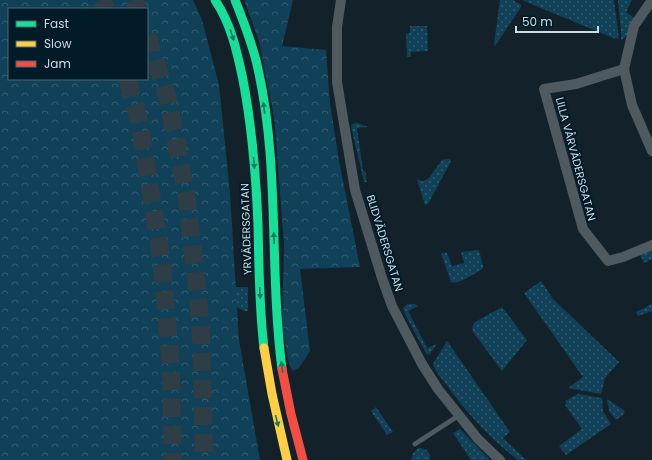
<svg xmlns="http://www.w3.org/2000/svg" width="652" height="460" viewBox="0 0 652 460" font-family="Poppins,sans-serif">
<defs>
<pattern id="grass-dots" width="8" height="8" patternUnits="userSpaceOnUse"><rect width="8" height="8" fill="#114158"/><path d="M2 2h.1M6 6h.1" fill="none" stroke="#325c70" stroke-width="1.8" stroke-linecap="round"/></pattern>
<pattern id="forest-crowns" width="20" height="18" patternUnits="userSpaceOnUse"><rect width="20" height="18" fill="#114158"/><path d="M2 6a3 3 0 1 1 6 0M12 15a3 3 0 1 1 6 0" fill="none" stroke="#325c70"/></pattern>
</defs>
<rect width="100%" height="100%" fill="#13222a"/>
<g fill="url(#grass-dots)">
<path d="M500 0H513L521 5V7L495 46 494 44Z"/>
<path d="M522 0H614L619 39 613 38Z"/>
<path d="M618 0H632L626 12 634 18 628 34 622 40H621V31Z"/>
<path d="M410 26H427L428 51 411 52V57H407L406 34 410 33Z"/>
<path d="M357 123 368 127 357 128 363 171H365L367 182H364L351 126 352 124Z"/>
<path d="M449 159 451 161 428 204 425 205 417 179 422 181H424L429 178 442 160Z"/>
<path d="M652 249V259L644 263 640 254Z"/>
<path d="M479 250 483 266V268C476 273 458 285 451 282L441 253H447L452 266 464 263 461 252Z"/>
<path d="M541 281 553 299 619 362 605 378 601 394 568 388 583 377 524 293Z"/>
<path d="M228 287H248V311H244L231 304Z"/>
<path d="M408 304H415L418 306 408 311 427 348 437 344 429 355 426 353 407 318 403 308 405 306Z"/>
<path d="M652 304V311L638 316 636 312Z"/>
<path d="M502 307 527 340 502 371 473 332 472 327 475 322Z"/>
<path d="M447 341 510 432 503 438 526 460H518C490 439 466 412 446 384 441 378 435 371 433 364Z"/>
<path d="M578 394 602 398 603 411 611 424 566 455 559 446 582 429 565 405 566 403 565 401Z"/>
<path d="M607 399 625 411 623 415 616 420 609 411Z"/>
<path d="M376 407 393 432 387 435 371 411Z"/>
<path d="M460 429 490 460H471L453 433Z"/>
<path d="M418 448C426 448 431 452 430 460H411L413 453Z"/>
</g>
<g fill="url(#forest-crowns)" fill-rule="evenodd">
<path d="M0 0H193L202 20 219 85 230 193 239 340 260 460H0ZM9 9H147V79H9Z"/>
<path d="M244 0H293L282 46 326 50 330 103 339 161 360 267 300 269 310 351 299 368 293 371 289 364 282 327 284 244 274 117 259 41Z"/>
</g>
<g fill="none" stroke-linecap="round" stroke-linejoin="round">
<g stroke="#2f3e46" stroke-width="18" stroke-dasharray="18 9" stroke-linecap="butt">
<path d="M102 0 106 9"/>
<path d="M135 0 138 9"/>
<path d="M147 35 168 99 187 199 201 326 204 460"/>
<path d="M127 79 139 121 162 262 171 369 173 460"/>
</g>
<path stroke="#4e5960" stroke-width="5" d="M415 444 458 416"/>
<g stroke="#4e5960" stroke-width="10">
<path d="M341 0 337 27V82L355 190 382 278 392 306 422 364 438 389 478 439 500 460"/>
<path d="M652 0 634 26 624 69 632 105 652 151"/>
<path d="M624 69 576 84 544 89 583 229 608 261 623 257 652 245"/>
</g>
<g stroke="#16e098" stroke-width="9">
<path d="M215 0C231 24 237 51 243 80 252 127 256 176 258 224 259 266 259 307 264 348"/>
<path d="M235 0C244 23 253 45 258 69 280 167 269 269 282 369"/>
</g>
<path stroke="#ffcf43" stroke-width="9" d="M264 348 272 394 287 460"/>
<path stroke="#f24e42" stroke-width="9" d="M282 369 291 414 303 460"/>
</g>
<defs><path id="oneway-solid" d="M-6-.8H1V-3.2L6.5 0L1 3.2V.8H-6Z"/></defs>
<g fill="#0c7e60">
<use href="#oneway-solid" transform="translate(232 35) rotate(72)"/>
<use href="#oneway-solid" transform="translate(264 108) rotate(-97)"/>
<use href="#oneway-solid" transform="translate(254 163) rotate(85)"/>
<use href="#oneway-solid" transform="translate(274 238) rotate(-92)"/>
<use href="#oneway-solid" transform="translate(260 293) rotate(87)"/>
<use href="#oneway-solid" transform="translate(282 367) rotate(-98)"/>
<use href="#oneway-solid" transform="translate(277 421) rotate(76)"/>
</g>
<g text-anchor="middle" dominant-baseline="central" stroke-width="4" stroke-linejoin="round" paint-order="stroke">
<g font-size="11" fill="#ccdbe4" stroke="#021b28">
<text transform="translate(576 159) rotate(75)">LILLA VÅRVÄDERSGATAN</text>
<text transform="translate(246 229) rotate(-92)">YRVÄDERSGATAN</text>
<text transform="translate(385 243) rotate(73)">BLIDVÄDERSGATAN</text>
</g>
</g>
<rect x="8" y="8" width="140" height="72" fill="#021b28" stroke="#536873"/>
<rect x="16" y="21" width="20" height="6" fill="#16e098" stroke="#536873"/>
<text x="44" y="28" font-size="12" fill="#ccdbe4">Fast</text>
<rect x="16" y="41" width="20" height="6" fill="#ffcf43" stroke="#536873"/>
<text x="44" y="48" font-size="12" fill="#ccdbe4">Slow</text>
<rect x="16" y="61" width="20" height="6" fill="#f24e42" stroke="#536873"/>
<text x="44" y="68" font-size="12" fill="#ccdbe4">Jam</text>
<path d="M516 26v6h82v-6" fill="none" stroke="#ccdbe4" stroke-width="2"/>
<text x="522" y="26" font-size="12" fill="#ccdbe4" stroke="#021b28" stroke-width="3" paint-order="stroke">50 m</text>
</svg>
